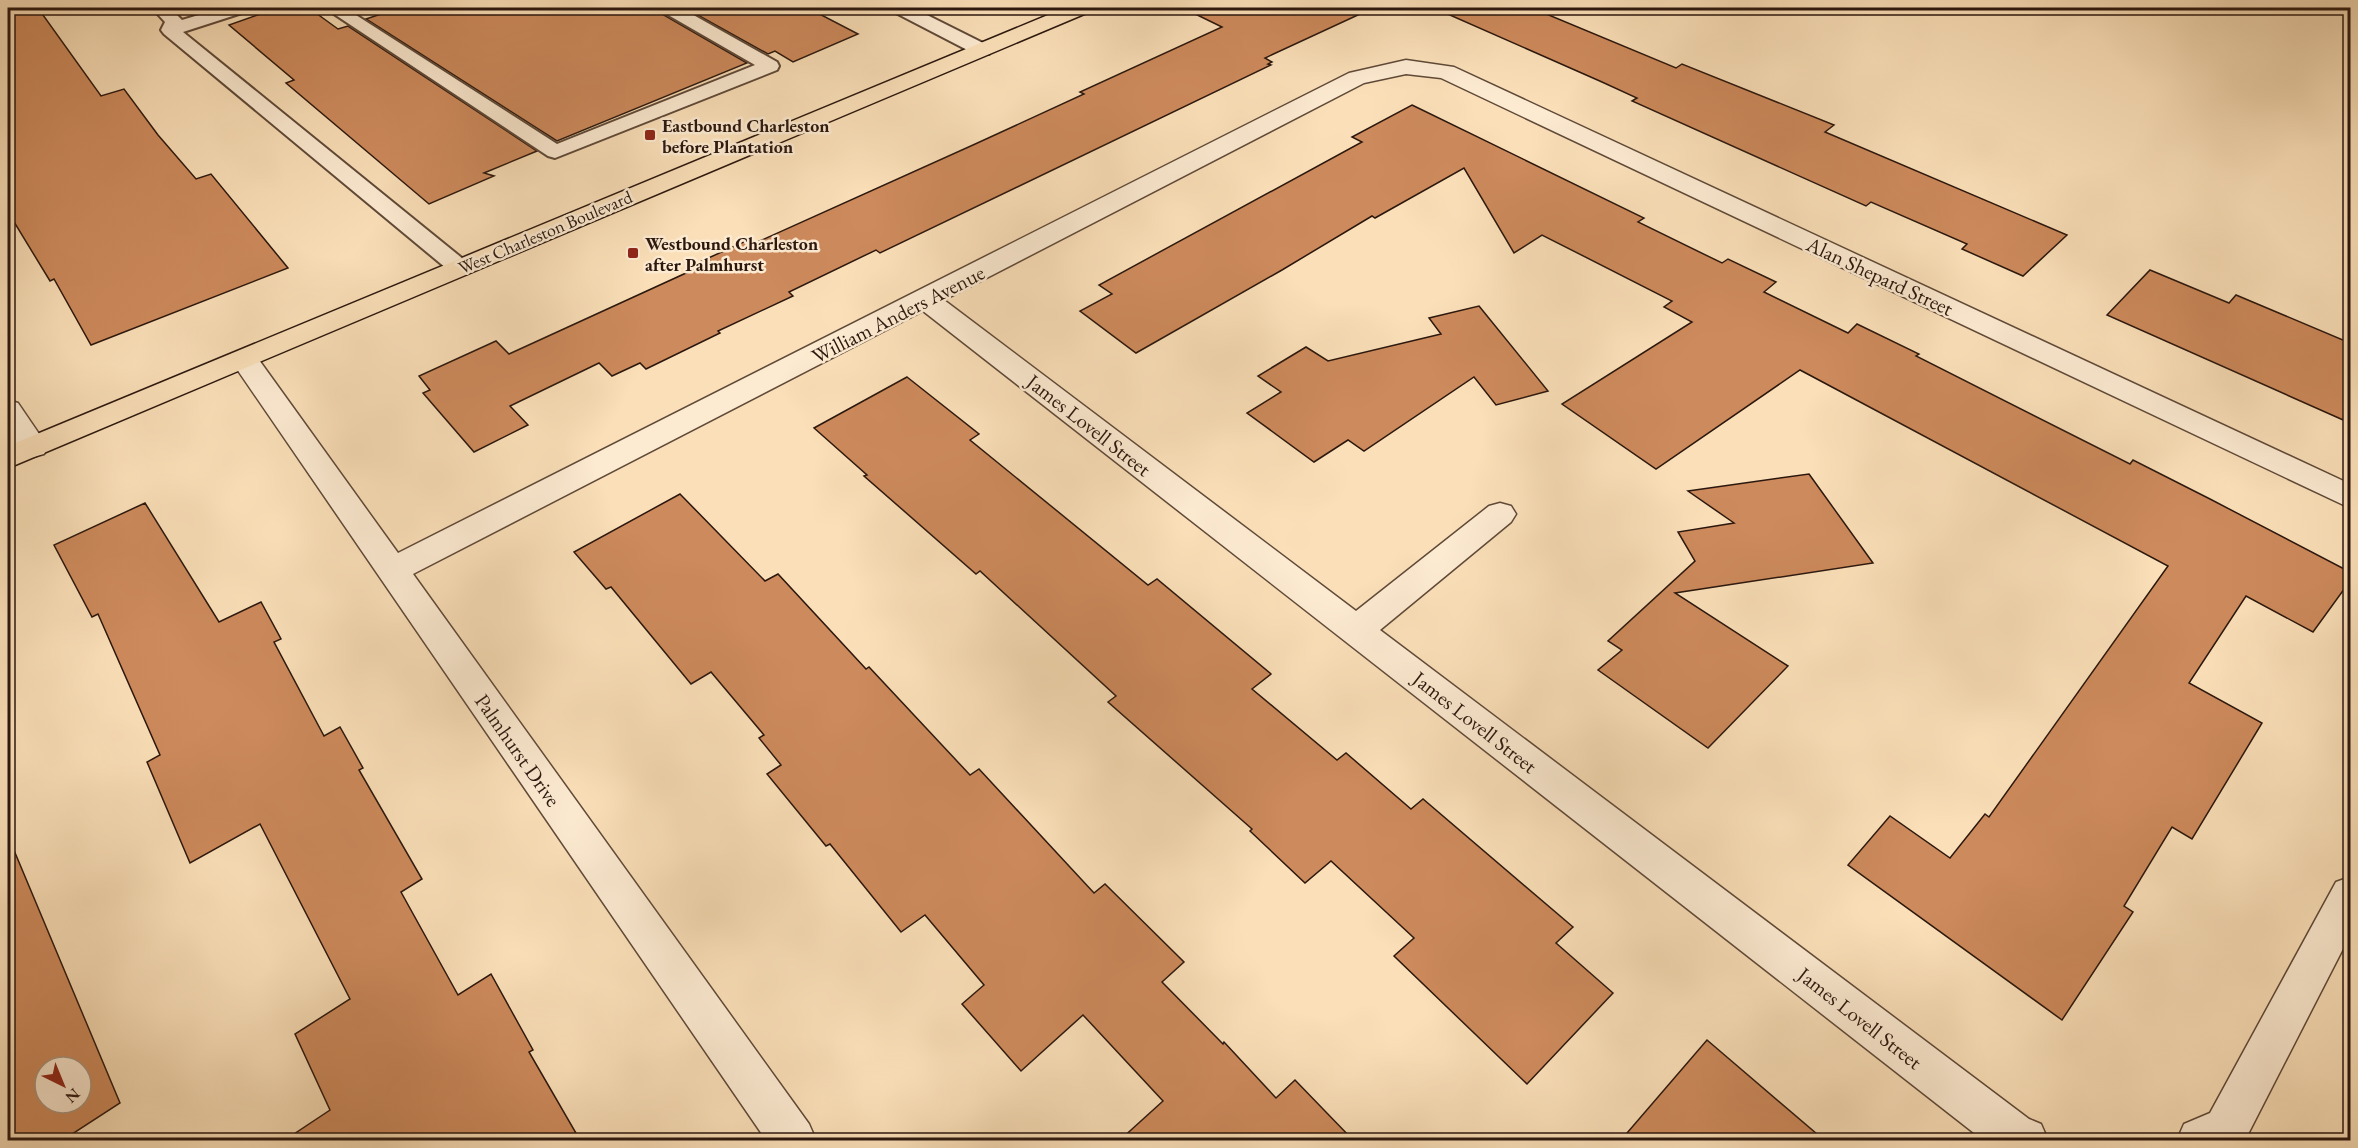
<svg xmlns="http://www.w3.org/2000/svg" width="2358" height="1148" viewBox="0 0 2358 1148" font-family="'EB Garamond',serif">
<rect width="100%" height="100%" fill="#fadfb8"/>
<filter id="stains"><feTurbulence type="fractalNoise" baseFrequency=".00333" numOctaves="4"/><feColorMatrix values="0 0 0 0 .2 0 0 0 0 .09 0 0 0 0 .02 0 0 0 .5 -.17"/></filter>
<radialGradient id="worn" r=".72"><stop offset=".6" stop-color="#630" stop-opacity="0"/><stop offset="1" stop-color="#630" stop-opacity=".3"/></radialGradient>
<g fill="#cd8a5c" stroke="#2b170e" stroke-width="1.5" fill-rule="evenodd">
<path d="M8 8H38L101 96 124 89 158 135 196 179 211 174 288 268 91 345 54 279 50 281 8 212Z"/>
<path d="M277 8 284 14 309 8 338 29 348 26 537 151 484 173 494 176 429 204 286 83 294 80 229 25Z"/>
<path d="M399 8H659L662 14 747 63 557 141 366 19Z"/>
<path d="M685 8H808L858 34 793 62 775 51 768 54Z"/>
<path d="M1183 8H1373L1265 58 1272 62 1268 64 1271 65 880 253 876 250 789 292 793 296 718 331 720 333 646 369 640 363 612 376 599 363 510 406 528 425 474 452 423 393 430 390 419 376 496 341 509 354 697 268 693 265 748 240 753 244 973 145 1084 94 1080 92 1222 27Z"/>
<path d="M1434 8H1532L1676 68 1682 64 1834 125 1825 132 2067 235 2023 276 1962 249 1967 244 1871 202 1866 206 1632 101 1637 98 1602 82Z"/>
<path d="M1412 105 1644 218 1638 222 1722 263 1728 259 1776 282 1764 292 1848 333 1857 324 1919 354 1916 356 2130 464 2133 460 2210 499 2350 572V581L2313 632 2246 596 2189 683 2262 723 2192 839 2172 827 2124 906 2133 912 2062 1020 1848 865 1890 816 1950 858 1985 814 1989 817 2168 566 1800 370 1656 469 1562 404 1692 322 1664 307 1672 301 1542 235 1514 253 1464 168 1375 218 1372 216 1282 270 1136 353 1080 311 1112 294 1099 285 1362 142 1352 137Z"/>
<path d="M2150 270 2229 303 2236 295 2350 343V423L2107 315Z"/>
<path d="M1479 306 1548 391 1496 405 1474 377 1364 451 1348 440 1314 462 1247 413 1281 392 1258 376 1306 347 1328 361 1441 334 1429 318Z"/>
<path d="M907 377 979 434 970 440 1148 585 1157 579 1271 674 1252 689 1337 760 1346 753 1411 809 1423 799 1573 927 1556 943 1613 993 1527 1084 1394 956 1414 938 1331 861 1305 883 1250 831 1252 829 1108 702 1116 696 980 571 976 574 864 476 867 475 814 428Z"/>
<path d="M1809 474 1873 563 1675 593 1788 666 1708 748 1598 670 1622 650 1608 641 1695 561 1678 532 1734 523 1688 491Z"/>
<path d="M680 494 765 581 778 574 866 669 869 667 970 775 979 769 1094 893 1105 884 1184 962 1162 982 1223 1044 1224 1042 1276 1098 1295 1080 1353 1140H1120L1163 1101 1083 1015 1021 1071 962 1004 984 985 925 915 901 932 830 844 826 846 767 774 781 765 759 738 764 735 711 672 691 684 611 587 606 589 574 552Z"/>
<path d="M145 503 219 622 261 602 281 639 274 642 324 736 340 727 363 768 359 770 422 879 401 892 458 995 491 974 533 1050 529 1052 580 1140H285L330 1110 295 1034 350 999 260 824 190 863 147 762 160 755 98 614 92 617 54 545Z"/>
<path d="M8 836 120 1103 63 1140H8ZM45 1067H81V1103H45Z"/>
<path d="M1707 1040 1824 1140H1621Z"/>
</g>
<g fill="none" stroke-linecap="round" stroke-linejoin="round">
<defs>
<g id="lane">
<path d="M152 8H170L182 20 222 8H247L245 12 183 32 468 263 471 268 468 273 460 275 452 273 164 34 161 30 165 22Z"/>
<path d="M325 8H345L557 144 755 65 663 12 661 8H681L777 62 779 66 777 70 555 158 548 156Z"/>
<path d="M892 8H913L989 46 991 50 989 54H975L894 12Z"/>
</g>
<g id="street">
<path d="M1406 60 1454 67 2350 484V508L1441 78 1406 74 1364 83 944 300 1356 611 1489 506 1500 503 1511 506 1516 514 1511 522 1380 630 2029 1119 2041 1124 2048 1140H1983L923 311 413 574 809 1124 816 1140H766L230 359 234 353 244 350 254 353 398 553 1349 73Z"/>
<path d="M8 400 18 403 48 447 44 454 33 457 22 454 8 432Z"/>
<path d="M2350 877V935L2245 1140H2177L2184 1124 2210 1113 2336 882Z"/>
</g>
<path id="primary" d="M1065 8H1092L1089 12 8 468V446Z"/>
</defs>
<use href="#lane" stroke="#5f4938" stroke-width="4"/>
<use href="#street" stroke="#5f4938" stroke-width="3"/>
<use href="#primary" stroke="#2b170e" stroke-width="3"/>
<use href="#lane" fill="#fcead1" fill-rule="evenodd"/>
<use href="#street" fill="#fcead1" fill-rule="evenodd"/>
<use href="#primary" fill="#fadfb8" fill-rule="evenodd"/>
</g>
<g fill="#8f2418" stroke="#fcead1" stroke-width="2">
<rect x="644" y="129" width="12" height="12" rx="3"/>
<rect x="627" y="247" width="12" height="12" rx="3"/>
</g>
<g text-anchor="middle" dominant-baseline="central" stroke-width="5" stroke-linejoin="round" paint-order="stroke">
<g font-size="18" font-weight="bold" fill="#2b170e" stroke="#fcead1" text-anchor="start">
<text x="662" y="125">Eastbound Charleston<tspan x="662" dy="21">before Plantation</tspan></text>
<text x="645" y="243">Westbound Charleston<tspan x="645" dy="21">after Palmhurst</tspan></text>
</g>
<g font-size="18" fill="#2b170e" stroke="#fcead1">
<text transform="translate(545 232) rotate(-23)">West Charleston Boulevard</text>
</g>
<g font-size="21" fill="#2b170e" stroke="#fcead1">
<text transform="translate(1880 276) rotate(25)">Alan Shepard Street</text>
<text transform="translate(898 314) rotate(-27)">William Anders Avenue</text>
<text transform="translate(1089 425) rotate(38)">James Lovell Street</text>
<text transform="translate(1475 722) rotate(38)">James Lovell Street</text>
<text transform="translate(518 750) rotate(55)">Palmhurst Drive</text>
<text transform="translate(1860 1018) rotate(38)">James Lovell Street</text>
</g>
</g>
<rect width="2358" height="1148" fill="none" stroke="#fadfb8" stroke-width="30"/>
<rect x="9" y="9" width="2340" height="1130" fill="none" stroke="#2b170e" stroke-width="3"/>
<rect x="15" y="15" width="2328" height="1118" fill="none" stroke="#2b170e" stroke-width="1.5"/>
<g transform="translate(63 1085) rotate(137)"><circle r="28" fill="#fcead1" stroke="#a89683" stroke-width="1.5"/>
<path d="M0-4.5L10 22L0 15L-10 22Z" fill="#8f2418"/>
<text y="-9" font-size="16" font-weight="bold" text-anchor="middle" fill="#2b170e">N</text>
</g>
<rect width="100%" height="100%" filter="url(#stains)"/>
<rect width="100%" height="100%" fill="url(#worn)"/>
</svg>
